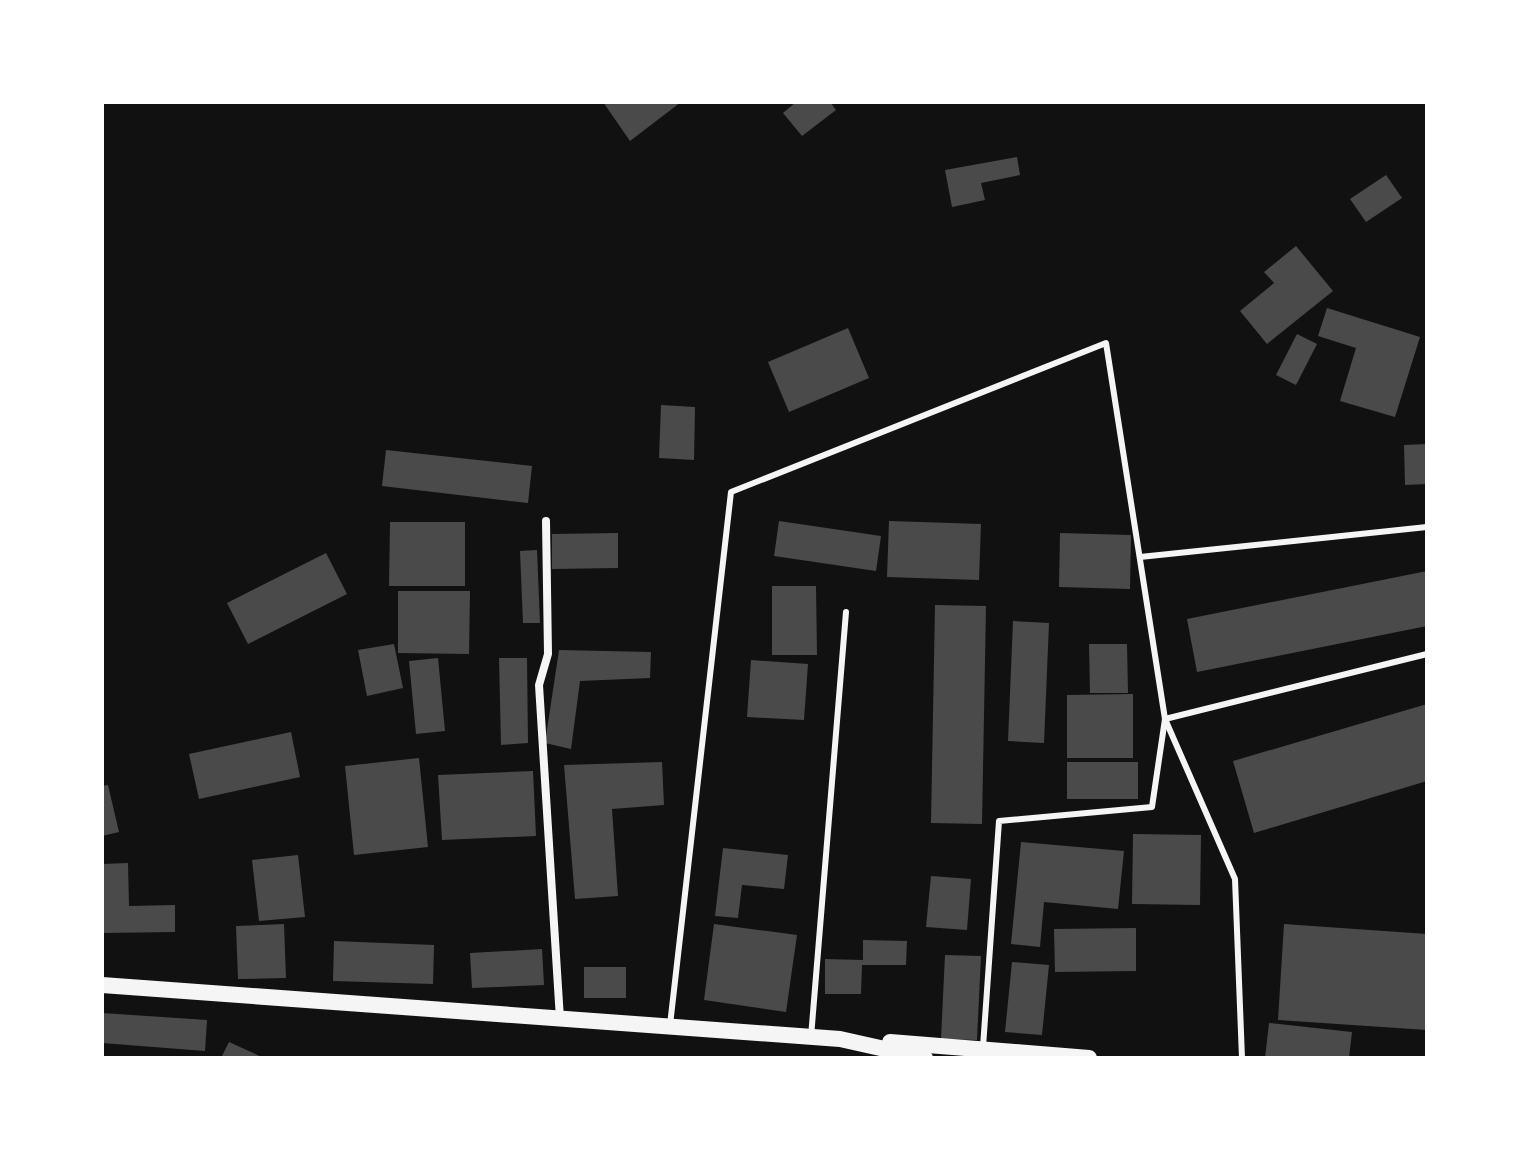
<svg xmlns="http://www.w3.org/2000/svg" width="1529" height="1160" viewBox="0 0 1529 1160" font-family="'Archivo Narrow',sans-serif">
<rect width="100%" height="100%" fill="#111"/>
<g fill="#4a4a4a">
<path d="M603 102H681L630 141Z"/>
<path d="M796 102H830L836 110 802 136 783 113Z"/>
<path d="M1017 157 1020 175 981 183 985 200 952 207 945 170Z"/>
<path d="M1386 175 1402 198 1366 222 1350 199Z"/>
<path d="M1296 246 1333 291 1267 344 1240 311 1274 283 1264 272Z"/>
<path d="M1327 308 1420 337 1395 417 1340 401 1356 348 1318 336Z"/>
<path d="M848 328 869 378 789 412 768 362Z"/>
<path d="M1297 334 1317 344 1296 385 1276 375Z"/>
<path d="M661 405 695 407 694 460 659 458Z"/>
<path d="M1427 444V484L1405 485 1404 445Z"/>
<path d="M386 450 532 466 528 503 382 486Z"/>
<path d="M779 521 881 536 876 571 774 556Z"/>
<path d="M889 521 981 524 979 580 887 577Z"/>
<path d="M390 522H465V586H389Z"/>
<path d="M618 533V568L552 569V534Z"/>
<path d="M1060 533 1131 535 1130 589 1059 587Z"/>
<path d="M537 550 540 623H523L520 551Z"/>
<path d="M326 553 347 594 248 644 227 603Z"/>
<path d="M1427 571V626L1197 672 1187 619Z"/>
<path d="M772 586H816L817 655H772Z"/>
<path d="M398 591H470L469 654 398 653Z"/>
<path d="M935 605 986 606 982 824 931 823Z"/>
<path d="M1013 621 1049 623 1044 743 1008 741Z"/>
<path d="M394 644 403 688 367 696 358 650Z"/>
<path d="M1089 644H1127L1128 693H1090Z"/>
<path d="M559 650 651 652 650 678 580 681 571 749 545 743Z"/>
<path d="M438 658 445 731 416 734 409 661Z"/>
<path d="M499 658H527L528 743 501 745Z"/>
<path d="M751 660 808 664 804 720 747 717Z"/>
<path d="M1133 694V758H1067V695Z"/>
<path d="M1427 704V781L1254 833 1233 761Z"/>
<path d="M291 732 300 777 199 799 189 754Z"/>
<path d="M419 758 428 847 354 855 345 766Z"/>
<path d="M662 762 664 805 612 809 618 896 575 899 564 765Z"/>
<rect x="1067" y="762" width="71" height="37"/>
<path d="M533 771 536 836 442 840 438 775Z"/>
<path d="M108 785 119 832 102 836V786Z"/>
<path d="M1133 834 1201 835 1200 905 1132 904Z"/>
<path d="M1021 842 1124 851 1118 909 1044 902 1040 947 1011 944Z"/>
<path d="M723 848 788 855 784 889 742 885 738 918 715 916Z"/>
<path d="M298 855 305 917 259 921 252 860Z"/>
<path d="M128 863 129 906 175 905V932L102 933V864Z"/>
<path d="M931 876 971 879 967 930 926 927Z"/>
<path d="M284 924 286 978 238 979 236 926Z"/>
<path d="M714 924 797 935 786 1012 704 1000Z"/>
<path d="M1284 924 1427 934V1030L1278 1020Z"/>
<path d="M1136 928V971L1055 972 1054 929Z"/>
<path d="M863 940 907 941 906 965H862L861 994H825V959L863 960Z"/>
<path d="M334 941 434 945 433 984 333 981Z"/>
<path d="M542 949 544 985 472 988 470 953Z"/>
<path d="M945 955 981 956 977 1040 941 1039Z"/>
<path d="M1012 962 1049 965 1042 1035 1005 1032Z"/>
<rect x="584" y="967" width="42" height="31"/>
<path d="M102 1013 207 1020 205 1051 102 1043Z"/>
<path d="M1269 1023 1352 1032 1349 1058H1265Z"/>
<path d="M229 1042 264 1058H221Z"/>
</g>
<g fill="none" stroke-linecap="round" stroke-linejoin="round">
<g stroke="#f5f5f5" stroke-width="6">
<path d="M1140 557 1427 527"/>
<path d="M1165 719 1235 879 1242 1058"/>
<path d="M670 1025 731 492 1106 343 1165 719 1427 654"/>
<path d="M811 1037 846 612"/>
<path d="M983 1047 999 821 1152 807 1165 719"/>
</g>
<path stroke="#f5f5f5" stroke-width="8" d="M546 521 548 654 539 685 560 1019"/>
<g stroke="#f5f5f5" stroke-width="16">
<path d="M102 985 840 1039 925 1058"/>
<path d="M890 1042 1089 1058"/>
</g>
</g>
<rect width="1529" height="1160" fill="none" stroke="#ffffff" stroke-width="208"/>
</svg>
